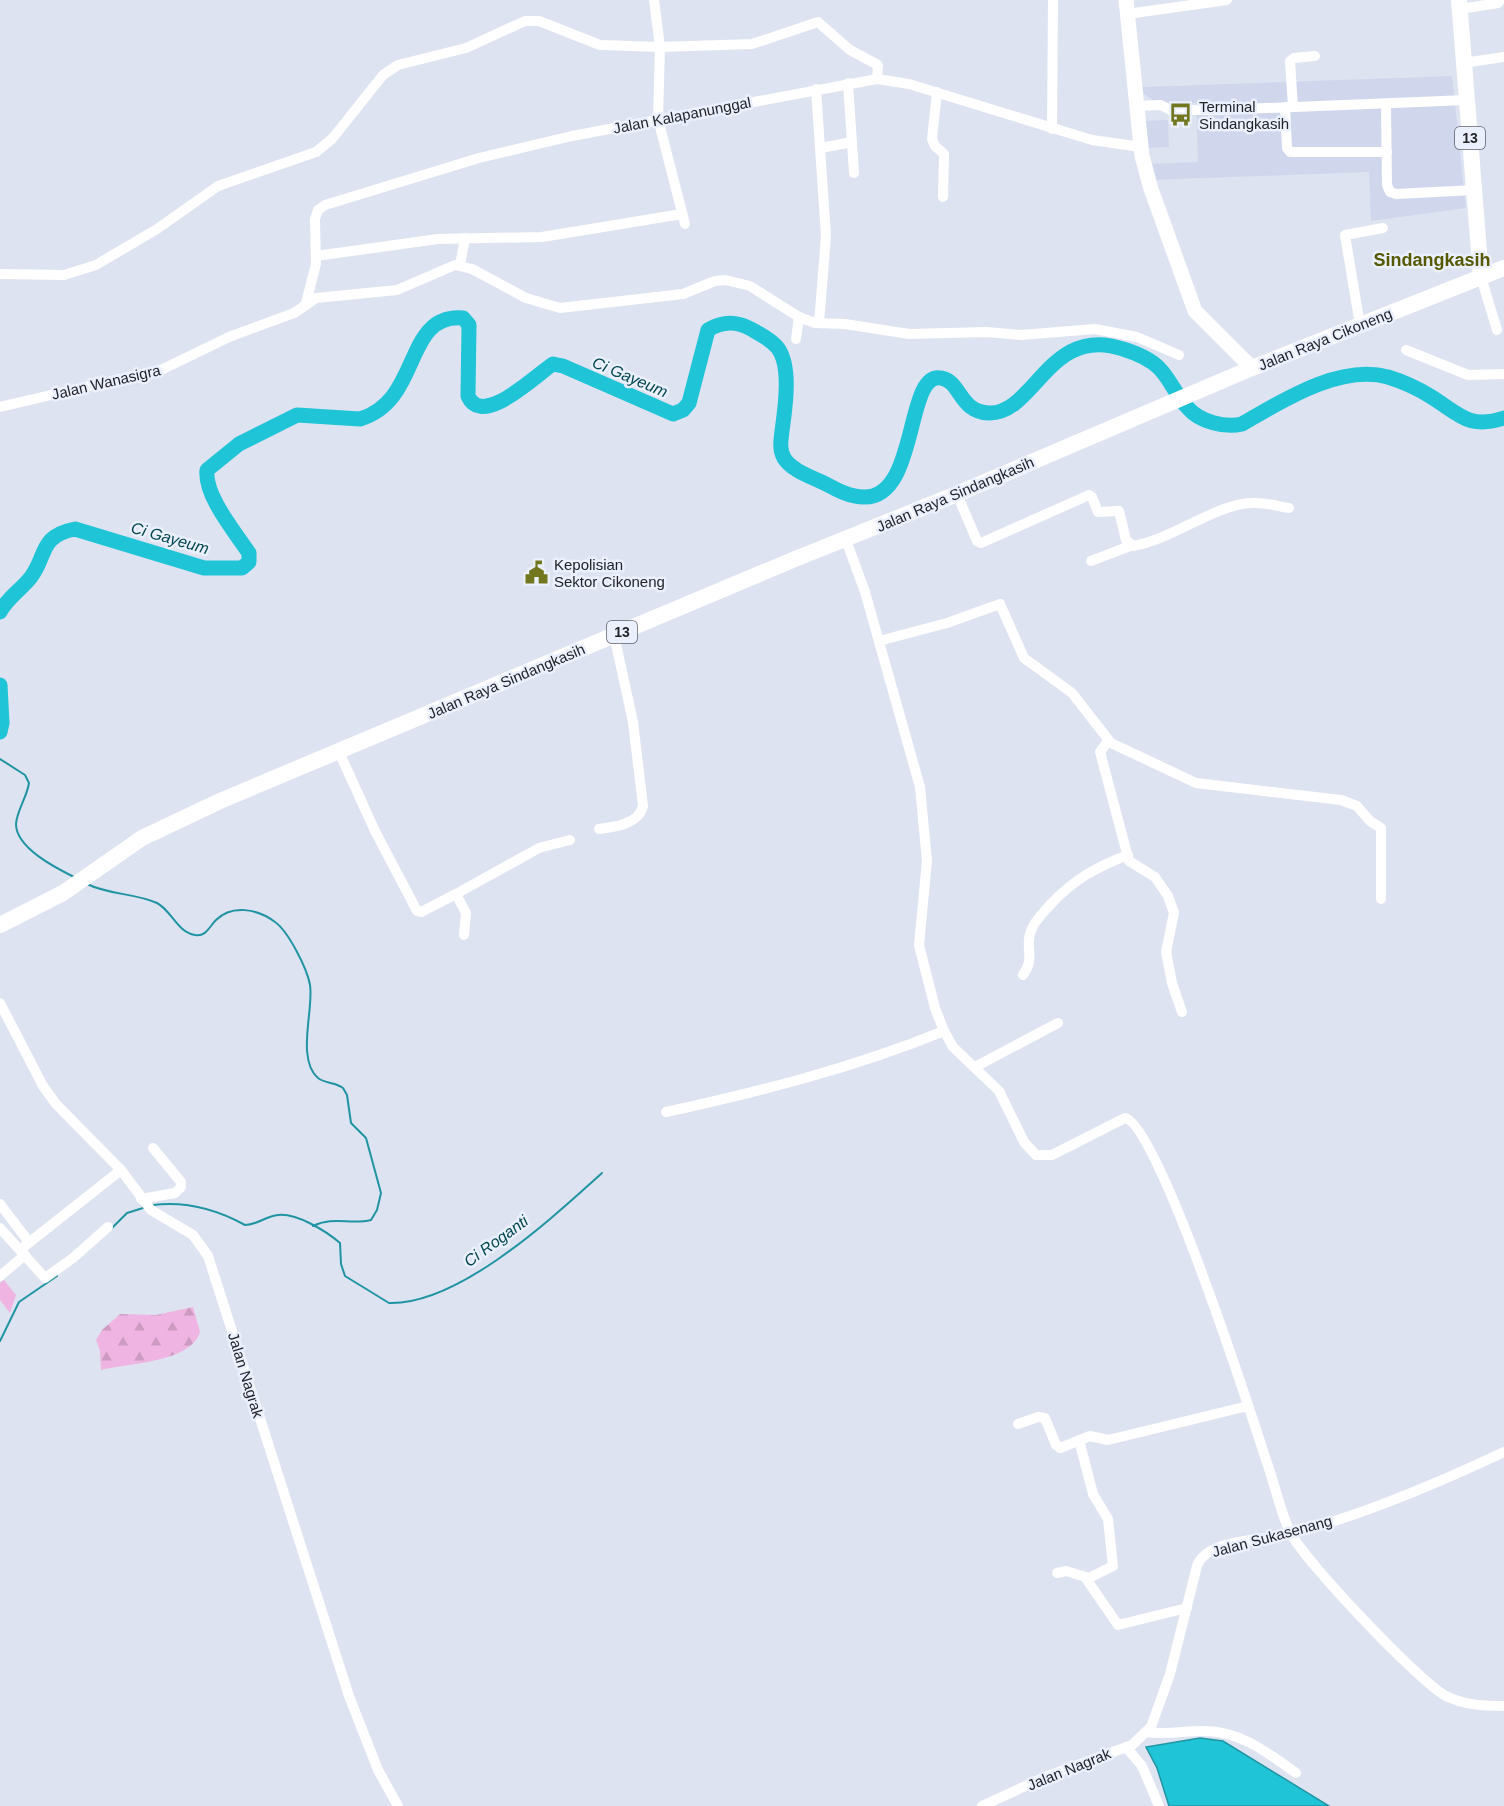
<svg xmlns="http://www.w3.org/2000/svg" width="1504" height="1806" viewBox="0 0 1504 1806" font-family="Arial,sans-serif">
<defs>
<pattern id="forest-firs" width="22" height="20" patternUnits="userSpaceOnUse" patternTransform="scale(1.5)"><rect width="22" height="20" fill="#efb4e1"/><path d="M5 1l3.5 6h-7zM16 11l3.5 6h-7z" fill="#cd9bc1"/></pattern>
</defs>
<rect width="100%" height="100%" fill="#dee3f1"/>
<g fill="#d0d7ec">
<path d="M1452 76 1466 208 1371 221 1369 172 1152 180 1148 164 1198 162 1196 103H1157L1144 94 1142 87Z"/>
<path d="M1168 120 1169 147 1146 148 1144 121Z"/>
</g>
<path fill="#efb4e1" d="M4 1280 16 1295 10 1313 0 1300V1283Z"/>
<path fill="url(#forest-firs)" d="M193 1307 200 1332C190 1363 128 1363 101 1370L100 1351 96 1340 102 1330 120 1314 156 1315Z"/>
<path fill="#1fc4d7" stroke="#2094a3" stroke-width="1.5" d="M1200 1738 1223 1741 1329 1806H1169L1157 1768 1146 1747Z"/>
<g fill="none" stroke-linecap="round" stroke-linejoin="round">
<g stroke="#2094a3" stroke-width="2">
<path d="M0 759 25 775 29 783C27 797 17 810 16 824 16 848 56 868 74 877"/>
<path d="M87 884C109 895 135 893 157 903 172 911 177 932 195 935 206 937 209 927 216 920 232 904 258 909 275 922 288 931 307 968 310 985 314 1009 296 1059 318 1078 326 1084 335 1082 343 1088L347 1095 351 1123 366 1138 381 1193 377 1210 371 1220C351 1225 333 1216 313 1226"/>
<path d="M153 1205C186 1201 216 1209 245 1225 257 1225 266 1216 278 1215 297 1213 326 1231 340 1243L341 1264 345 1276 389 1303C459 1305 552 1218 602 1173"/>
<path d="M111 1229 127 1213 143 1208"/>
<path d="M0 1341 19 1302 57 1276"/>
</g>
<g stroke="#1fc4d7" stroke-width="15">
<path d="M0 612C7 598 21 590 31 577 47 556 39 536 75 529L204 568H242L249 562V553C235 532 204 495 207 470L239 444 297 415 360 419C422 401 403 313 463 318L469 325 468 396C482 429 537 374 553 364L563 366 673 414 683 410 689 403 708 330C723 321 736 321 751 329 760 334 770 339 777 347 792 365 785 409 782 431 781 440 779 449 784 458 792 471 812 477 826 484 837 490 850 497 864 497 919 498 905 371 941 378 961 381 959 412 989 413 1035 414 1049 324 1123 349 1136 353 1149 358 1159 368 1171 380 1176 396 1188 408 1200 422 1225 428 1242 424 1282 401 1339 364 1388 377 1401 381 1417 388 1430 396 1458 413 1468 430 1504 418"/>
<path d="M0 685 2 723 0 732"/>
</g>
<g stroke="#fff" stroke-width="10">
<path d="M654 0 660 47 658 119 685 224"/>
<path d="M1460 9 1498 3 1500 0"/>
<path d="M1127 14 1227 0"/>
<path d="M1463 63 1504 57"/>
<path d="M848 83 854 173"/>
<path d="M816 89 826 236 819 323"/>
<path d="M937 92 932 139 935 146 944 154 943 197"/>
<path d="M1386 105 1387 185 1390 192 1396 194 1475 190"/>
<path d="M1135 106 1161 105 1170 110H1218L1467 100"/>
<path d="M1285 107 1287 148 1290 152H1387"/>
<path d="M1293 107 1290 61 1294 58 1315 56"/>
<path d="M1052 129 1053 0"/>
<path d="M821 148 852 142"/>
<path d="M316 256 438 239 542 237 682 214"/>
<path d="M460 265 465 238"/>
<path d="M0 274 64 275 96 265 157 229 218 186 316 152 332 139 383 75 398 65 466 48 525 21H539L600 45 660 47 752 44 818 22 850 50 878 65 877 79"/>
<path d="M1481 277 1497 330"/>
<path d="M306 303 316 264 315 219 318 210 325 205 479 158 572 136 877 79 909 84 1092 140 1141 147"/>
<path d="M1360 325 1345 235 1383 228"/>
<path d="M796 339 799 317"/>
<path d="M1406 350 1468 375 1504 374"/>
<path d="M0 407 163 369 229 337 294 313 316 298 397 290 455 265 472 269 526 298 560 308 683 294 715 281 725 280 750 286 799 317 815 323 845 324 909 334 987 332 1021 335 1095 329 1137 337 1179 355"/>
<path d="M957 494 977 541 981 543 1089 495 1092 497 1098 512 1119 511 1126 540 1133 546C1172 540 1215 504 1252 503 1264 502 1277 506 1289 508"/>
<path d="M846 540 865 592 920 787 927 861 919 945 935 1008 944 1031 953 1047 999 1091 1024 1142 1036 1155H1052L1125 1118C1158 1123 1252 1417 1267 1463 1275 1485 1280 1511 1290 1532 1302 1558 1421 1684 1446 1696 1464 1705 1484 1706 1504 1706"/>
<path d="M1091 561 1130 546"/>
<path d="M879 641 947 623 1000 604 1024 658 1072 693 1111 743 1196 783 1341 800 1357 806 1370 821 1381 828V899"/>
<path d="M1108 741 1100 752 1129 861 1155 877 1168 896 1174 913 1166 952 1172 983 1182 1012"/>
<path d="M339 752 375 831 417 911 421 912 456 894 466 913 464 935"/>
<path d="M599 829C615 827 639 824 643 806L633 722 614 635"/>
<path d="M456 894 539 848 570 840"/>
<path d="M1023 975C1036 957 1024 948 1031 931 1034 921 1043 913 1050 905 1073 880 1096 867 1128 855"/>
<path d="M0 1003 43 1086 56 1104 121 1170 151 1210 193 1235 208 1256 349 1696 378 1770 398 1806"/>
<path d="M975 1067 1058 1023"/>
<path d="M666 1112C762 1091 853 1068 944 1031"/>
<path d="M141 1199 175 1193 181 1187V1182L153 1148"/>
<path d="M0 1204 29 1242"/>
<path d="M0 1228 45 1278 73 1258 108 1227"/>
<path d="M21 1249 121 1170"/>
<path d="M0 1276 25 1255"/>
<path d="M1018 1424 1038 1417 1045 1418 1056 1445 1060 1448 1090 1436 1108 1440 1248 1406"/>
<path d="M1057 1573 1066 1571 1089 1578 1113 1566 1108 1519 1093 1494 1079 1440"/>
<path d="M1085 1577 1118 1625 1187 1608"/>
<path d="M1146 1732C1166 1735 1184 1731 1203 1731 1239 1730 1268 1753 1296 1773"/>
<path d="M1126 1747 1142 1766 1159 1806"/>
<path d="M982 1806 1045 1777 1132 1745 1151 1727 1170 1674 1197 1566C1206 1540 1260 1540 1284 1535 1355 1519 1438 1483 1504 1452"/>
</g>
<path stroke="#fff" stroke-width="15" d="M1126 0 1142 156 1151 189 1195 311 1252 368"/>
<g stroke="#fff" stroke-width="16">
<path d="M1459 0 1481 277"/>
<path d="M0 925 63 893 142 838 220 801 795 559 957 494 1252 368 1504 268"/>
</g>
</g>
<defs>
<symbol id="bus-bare" viewBox="-9 -9 18 18"><path d="M-5-6H5V4H4V6H2V4H-2V6H-4V4H-5ZM-3.5-4V0h7V-4ZM-3.5 1.2v1.5H-2V1.2ZM2 1.2v1.5H3.5V1.2Z" fill="#72761e" stroke="#ebf0fe" stroke-width="2.5" paint-order="stroke"/></symbol>
<symbol id="civic-bare" viewBox="-9 -9 18 18"><path d="M-.6-6.5H3V-4.5H.6V-3L4-1V1h2V6H-6V1h2V-1L-.6-3ZM-1.2 2.5V6h2.4V2.5Z" fill="#72761e" stroke="#ebf0fe" stroke-width="2.5" paint-order="stroke"/></symbol>
</defs>
<g fill-rule="evenodd">
<use href="#bus-bare" x="1164" y="98" width="33" height="33"/>
<use href="#civic-bare" x="520" y="556" width="33" height="33"/>
</g>
<g text-anchor="middle" dominant-baseline="central" stroke-width="5" stroke-linejoin="round" paint-order="stroke">
<g fill="#ebf0fe" stroke="#5f616a" stroke-width="1.5">
<rect x="1455" y="127" width="30" height="22" rx="4.5"/>
<rect x="607" y="621" width="30" height="22" rx="4.5"/>
</g>
<g font-size="14" font-weight="bold" fill="#23242a">
<text x="1470" y="138">13</text>
<text x="622" y="632">13</text>
</g>
<g font-size="15" fill="#23242a" stroke="#ebf0fe" text-anchor="start">
<text x="1199" y="106">Terminal<tspan x="1199" dy="17">Sindangkasih</tspan></text>
<text x="554" y="564">Kepolisian<tspan x="554" dy="17">Sektor Cikoneng</tspan></text>
</g>
<g font-size="15" fill="#23242a" stroke="#ebf0fe">
<text transform="translate(682 115) rotate(-11)">Jalan Kalapanunggal</text>
<text transform="translate(1325 339) rotate(-22)">Jalan Raya Cikoneng</text>
<text transform="translate(106 382) rotate(-13)">Jalan Wanasigra</text>
<text transform="translate(955 494) rotate(-23)">Jalan Raya Sindangkasih</text>
<text transform="translate(506 681) rotate(-23)">Jalan Raya Sindangkasih</text>
<text transform="translate(246 1375) rotate(73)">Jalan Nagrak</text>
<text transform="translate(1272 1536) rotate(-15)">Jalan Sukasenang</text>
<text transform="translate(1069 1769) rotate(-22)">Jalan Nagrak</text>
</g>
<g font-size="16" font-style="italic" fill="#02474f" stroke="#ebf0fe">
<text transform="translate(630 377) rotate(23)">Ci Gayeum</text>
<text transform="translate(170 538) rotate(16)">Ci Gayeum</text>
<text transform="translate(496 1241) rotate(-36)">Ci Roganti</text>
</g>
<g font-size="18" font-weight="bold" fill="#565900" stroke="#ebf0fe">
<text x="1432" y="260">Sindangkasih</text>
</g>
</g>
</svg>
